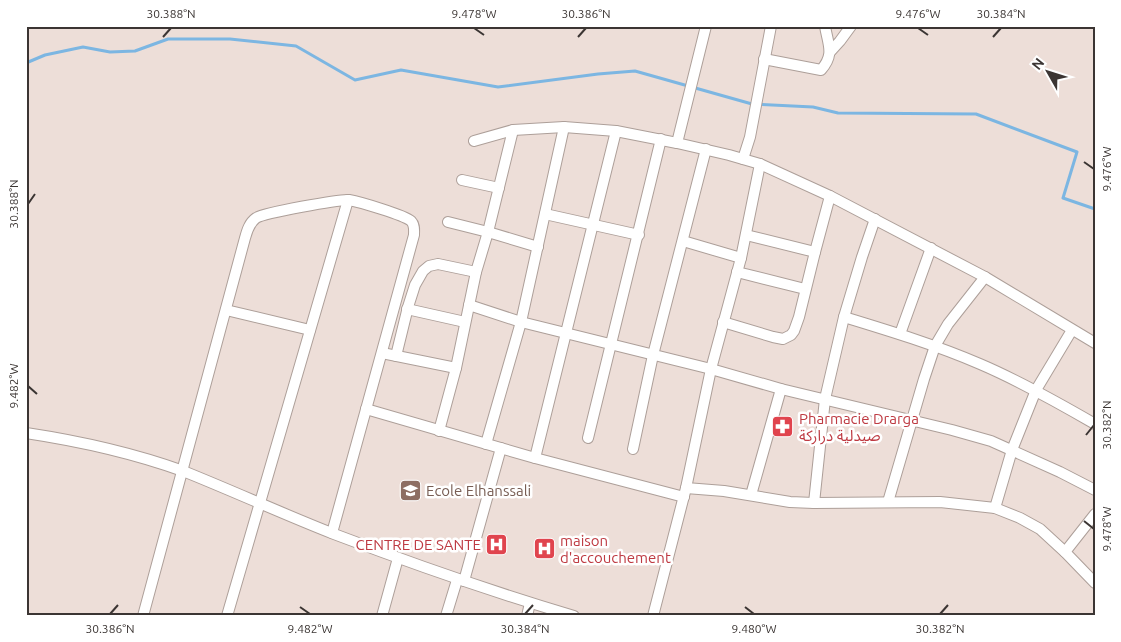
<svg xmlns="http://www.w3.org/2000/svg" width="1121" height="642" viewBox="0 0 1121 642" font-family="Ubuntu,'Noto Sans Arabic',sans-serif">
<rect width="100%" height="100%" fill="#edded8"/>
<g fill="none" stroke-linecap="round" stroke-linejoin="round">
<path stroke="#7cb6e2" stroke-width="3" d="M26 63 45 55 83 47 110 52 135 51 168 39H230L296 46 355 80 401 70 498 87 598 74 635 71 752 104 813 107 838 113 976 114 1077 152 1063 198 1095 209"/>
<defs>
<g id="street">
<path d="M830 52 840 41 851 26"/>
<path d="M764 59 821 70C835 54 828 45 825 26"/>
<path d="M474 141 513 130 564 127 616 131 677 143 729 155 760 164 830 196 985 277 1095 343"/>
<path d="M677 143 706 26"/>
<path d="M743 159 750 137 771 26"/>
<path d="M462 180 499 188"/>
<path d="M545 214 639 235"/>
<path d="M448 222 488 232 538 247"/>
<path d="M746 235 815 252"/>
<path d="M683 241 741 258"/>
<path d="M737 272 805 289"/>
<path d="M469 305 521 322 711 369 781 389 952 430 991 441 1060 472 1095 490"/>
<path d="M407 309 465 322"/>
<path d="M226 310 310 330"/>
<path d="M844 317C890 331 936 345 980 364 1020 381 1057 402 1095 424"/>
<path d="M723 322 773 337 783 339 791 335 794 331 799 317 815 252 830 196"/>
<path d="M900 334 931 248"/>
<path d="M382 353 456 368"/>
<path d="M396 356 408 307 415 285 423 271 429 266 438 264 476 272"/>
<path d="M366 409 535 458 684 497"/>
<path d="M439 431 456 368 476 272 488 232 513 130"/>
<path d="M26 433C79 441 133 453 183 471 233 491 283 514 334 534 413 564 493 592 574 616"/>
<path d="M588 438 661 139"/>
<path d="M486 444 521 322 564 127"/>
<path d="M633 449 653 355 706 149"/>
<path d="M535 458 616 131"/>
<path d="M686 488 724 491 790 502 814 503 940 502 995 508 1020 518 1040 529 1065 552 1095 583"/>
<path d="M751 495 781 389"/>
<path d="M888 502 924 379 935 346 948 324 985 277"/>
<path d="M814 503 825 399 844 317 862 257 875 219"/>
<path d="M995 508 1012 450 1036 390 1072 330"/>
<path d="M1065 552 1095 514"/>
<path d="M464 581 501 448"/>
<path d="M143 616 245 238C247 231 249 223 256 218 263 213 340 199 349 200 360 202 404 215 411 221 415 225 414 230 414 235L332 533"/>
<path d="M227 616 348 200"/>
<path d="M382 616 398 558"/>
<path d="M446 616 457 580"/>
<path d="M527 616 530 603"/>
<path d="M653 616 686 488 711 369 741 258 760 164"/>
</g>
</defs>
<use href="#street" stroke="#ad9f99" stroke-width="12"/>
<use href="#street" stroke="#fff" stroke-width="10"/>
</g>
<path fill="none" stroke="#3b3533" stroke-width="2" d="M474 28 484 35M918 28 928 35M163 37 171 28M578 37 586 28M993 37 1001 28M1084 162 1094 169M28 204 35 194M28 386 37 394M1086 435 1094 425M1084 521 1094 529M300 607 310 614M745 607 754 614M110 614 118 605M525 614 533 605M940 614 948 605"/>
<defs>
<symbol id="pharmacy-square" viewBox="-11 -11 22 22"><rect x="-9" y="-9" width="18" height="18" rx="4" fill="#e0444e" stroke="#fff"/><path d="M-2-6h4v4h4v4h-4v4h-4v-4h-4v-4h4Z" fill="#fff"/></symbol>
<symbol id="school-square" viewBox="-11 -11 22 22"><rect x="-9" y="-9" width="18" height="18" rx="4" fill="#8d6e63" stroke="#fff"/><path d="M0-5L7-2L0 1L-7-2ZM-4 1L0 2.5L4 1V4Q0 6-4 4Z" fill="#fff"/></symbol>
<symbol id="hospital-square" viewBox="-11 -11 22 22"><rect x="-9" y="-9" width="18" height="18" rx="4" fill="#e0444e" stroke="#fff"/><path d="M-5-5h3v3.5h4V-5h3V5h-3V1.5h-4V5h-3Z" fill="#fff"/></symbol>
</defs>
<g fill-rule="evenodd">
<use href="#pharmacy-square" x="770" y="414" width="25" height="25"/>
<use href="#school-square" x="398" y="478" width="25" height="25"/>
<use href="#hospital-square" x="484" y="532" width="25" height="25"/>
<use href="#hospital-square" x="532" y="536" width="25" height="25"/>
</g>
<g text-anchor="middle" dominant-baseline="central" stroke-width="5" stroke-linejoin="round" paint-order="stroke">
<g font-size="15" fill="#be3a42" stroke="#fff" text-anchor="start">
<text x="799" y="418">Pharmacie Drarga<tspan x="799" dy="17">صيدلية دراركة</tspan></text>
<text x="560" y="540">maison<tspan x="560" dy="17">d'accouchement</tspan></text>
<text x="481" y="544" text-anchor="end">CENTRE DE SANTE</text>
</g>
<g font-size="15" fill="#785e54" stroke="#fff" text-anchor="start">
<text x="426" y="490">Ecole Elhanssali</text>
</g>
</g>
<rect width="1121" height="642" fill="none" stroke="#ffffff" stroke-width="55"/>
<g transform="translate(1048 72) rotate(309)" stroke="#ffffff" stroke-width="4" paint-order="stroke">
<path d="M0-4L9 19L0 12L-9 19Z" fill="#3b3533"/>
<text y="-8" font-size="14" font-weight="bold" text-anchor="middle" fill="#3b3533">N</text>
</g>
<rect x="28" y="28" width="1066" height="586" fill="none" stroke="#3b3533" stroke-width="2"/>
<g font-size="12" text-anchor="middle" fill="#3b3533">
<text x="171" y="18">30.388°N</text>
<text x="474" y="18">9.478°W</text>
<text x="586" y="18">30.386°N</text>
<text x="918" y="18">9.476°W</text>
<text x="1001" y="18">30.384°N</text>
<text transform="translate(1107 169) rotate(-90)" y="4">9.476°W</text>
<text transform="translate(14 204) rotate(-90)" y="4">30.388°N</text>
<text transform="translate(14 386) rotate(-90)" y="4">9.482°W</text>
<text transform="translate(1107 425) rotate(-90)" y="4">30.382°N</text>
<text transform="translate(1107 529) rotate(-90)" y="4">9.478°W</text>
<text x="110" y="633">30.386°N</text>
<text x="310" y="633">9.482°W</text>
<text x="525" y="633">30.384°N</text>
<text x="754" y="633">9.480°W</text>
<text x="940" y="633">30.382°N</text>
</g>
</svg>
